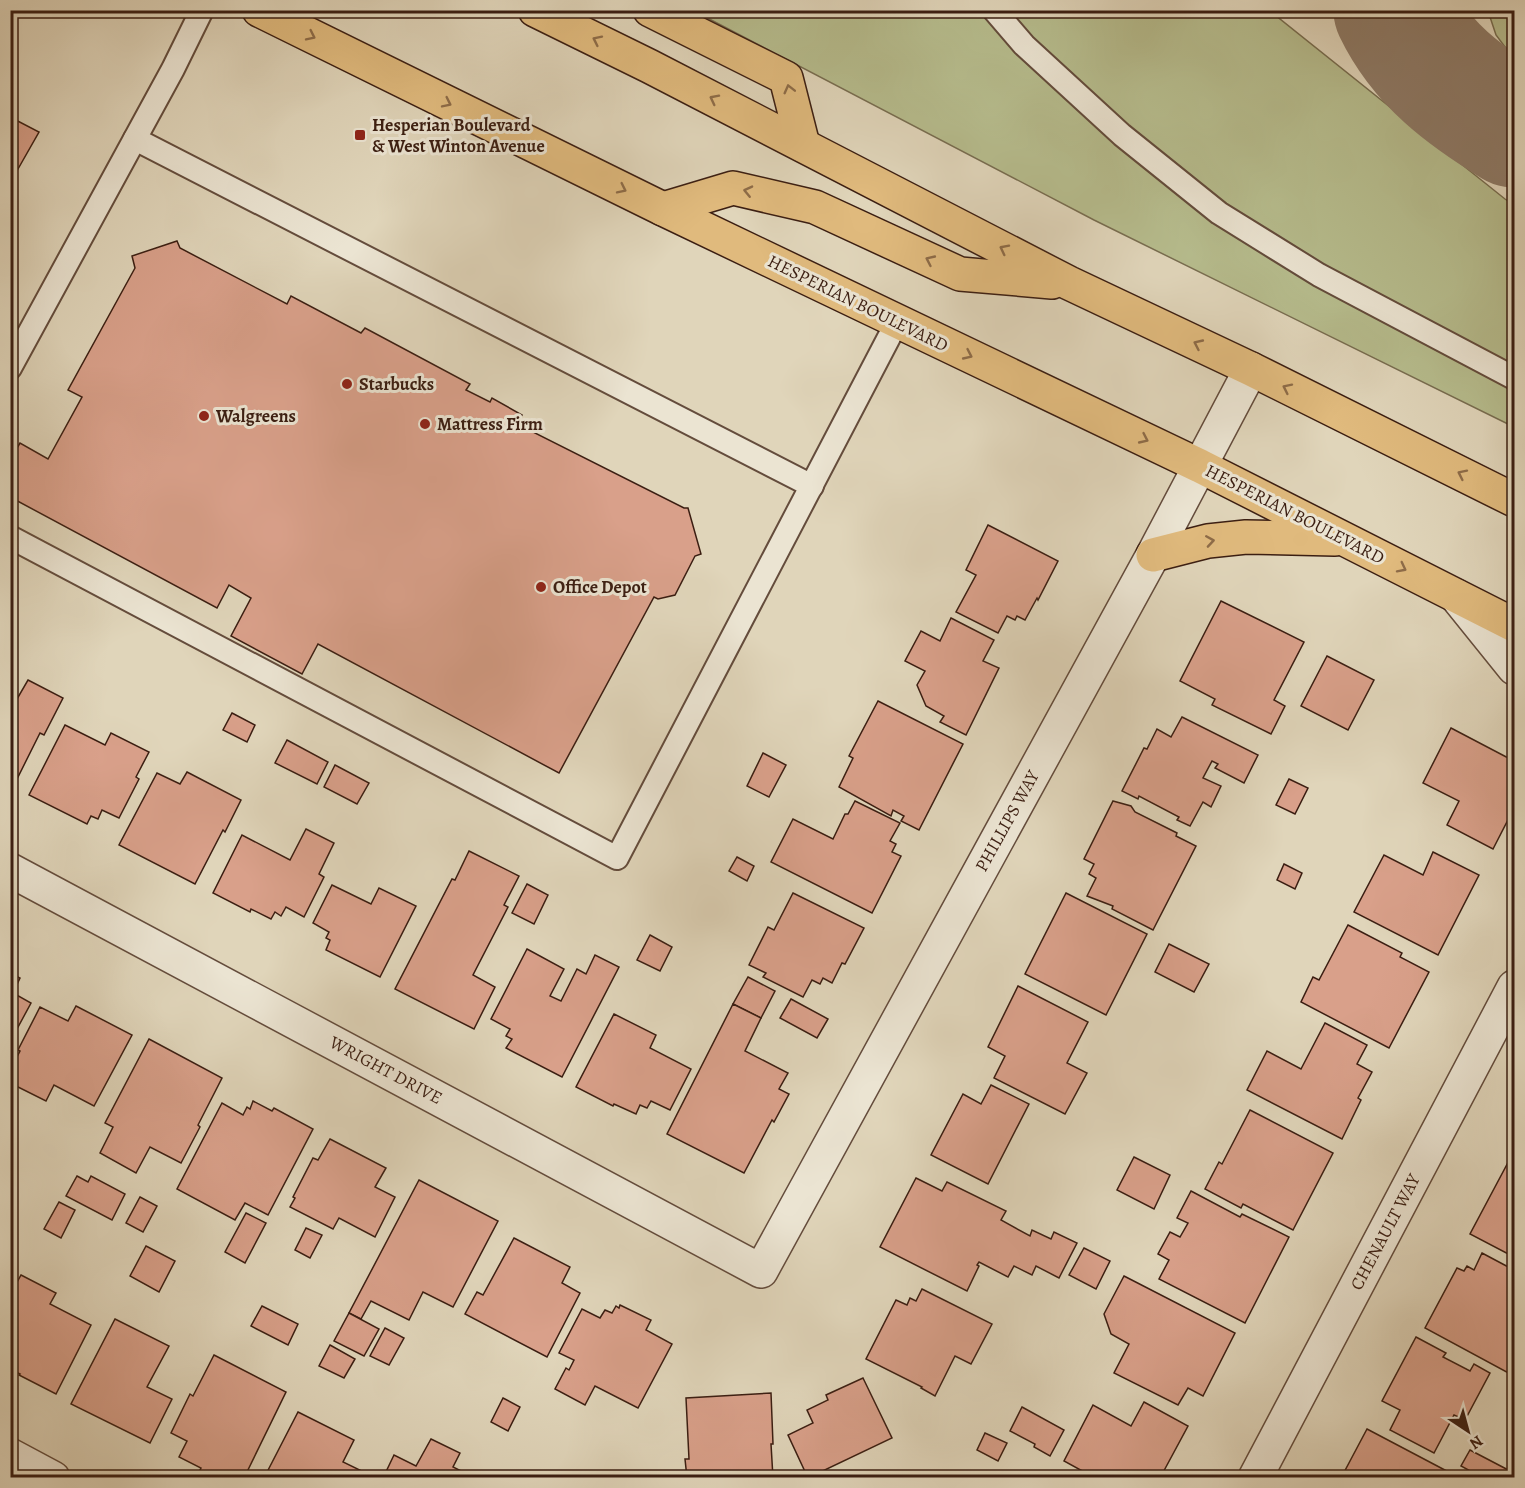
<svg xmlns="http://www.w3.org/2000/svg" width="1525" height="1488" viewBox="0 0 1525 1488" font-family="Alegreya,serif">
<rect width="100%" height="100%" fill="#e0d5ba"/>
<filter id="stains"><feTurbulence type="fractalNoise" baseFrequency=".00333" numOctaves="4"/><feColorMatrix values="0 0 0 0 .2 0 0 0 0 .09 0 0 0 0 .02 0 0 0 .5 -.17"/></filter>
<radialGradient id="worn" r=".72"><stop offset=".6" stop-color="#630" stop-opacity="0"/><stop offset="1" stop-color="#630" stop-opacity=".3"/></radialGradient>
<g fill="#b6bc8d" stroke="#786d50" stroke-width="1.5">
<path d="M694 11H1270L1505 199 1514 205V427L1094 220Z"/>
<path d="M1488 11H1514V59L1496 35Z"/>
</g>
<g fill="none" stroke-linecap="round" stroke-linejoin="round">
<path stroke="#8e7a66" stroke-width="123" d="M1395 10C1421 64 1465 96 1514 126"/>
</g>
<g fill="#d9a08a" stroke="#3b1e12" stroke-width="1.5">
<path d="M10 117 39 132 10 183Z"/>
<path d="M177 241 180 248 287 304 291 296 361 333 365 328 470 384 466 390 490 402 492 398 522 415 517 424 684 508H688L701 554 695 556 675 595 658 599 654 597 559 773 318 644 302 674 231 636 251 598 229 585 217 608 10 497V460L20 443 48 459 82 397 68 390 135 268 132 256Z"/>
<path d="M988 525 1058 561 1038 600 1037 598 1025 620 1017 616 1015 620 1007 616 998 633 956 612 976 575 966 570Z"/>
<path d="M1221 601 1304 642 1274 700 1285 706 1271 734 1212 705 1215 699 1180 681Z"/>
<path d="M951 618 994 640 983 661 999 668 966 735 940 722 944 716 926 706 917 685 925 671 905 661 921 631 940 641Z"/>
<path d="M1327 656 1374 680 1348 730 1301 706Z"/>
<path d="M28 680 63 698 44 735 40 733 13 787 10 786V711Z"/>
<path d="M878 701 963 744 919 830 901 821 904 816 893 810 891 816 839 787 853 758 849 756Z"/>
<path d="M232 713 255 725 247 742 223 730Z"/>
<path d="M1182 717 1258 755 1244 783 1215 768 1218 764 1212 761 1203 778 1221 786 1211 807 1203 802 1190 826 1177 820 1179 817 1139 796 1138 799 1122 791 1144 748 1147 749 1157 729 1171 737Z"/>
<path d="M65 725 105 745 111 733 149 752 136 777 139 779 119 818 102 810 98 819 91 816 87 824 29 795Z"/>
<path d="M1451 728 1514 761V808L1493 849 1447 825 1459 801 1423 783Z"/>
<path d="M287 740 328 762 317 784 275 763Z"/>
<path d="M763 753 786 765 769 797 747 786Z"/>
<path d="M335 765 369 783 357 804 324 787Z"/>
<path d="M187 772 241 800 225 832 223 830 195 884 119 845 157 773 180 784Z"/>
<path d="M1289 779 1308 788 1295 814 1276 805Z"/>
<path d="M855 801 900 823 890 841 896 844 892 852 901 856 872 913 771 862 793 819 833 839 845 814H848Z"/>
<path d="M1113 801 1131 806 1135 812 1177 833 1176 836 1196 846 1153 930 1112 909 1113 906 1087 896 1096 878 1089 874 1094 864 1084 859Z"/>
<path d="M306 829 334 843 319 874 324 877 304 917 286 907 281 916 275 912 271 919 251 909 250 912 213 893 242 835 290 860Z"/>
<path d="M469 851 519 876 504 905 508 907 473 975 495 987 474 1029 395 989 452 879 455 880Z"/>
<path d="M1433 852 1479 875 1438 955 1354 912 1384 855 1423 875Z"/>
<path d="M737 857 754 866 747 881 729 871Z"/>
<path d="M1284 864 1302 873 1295 889 1277 880Z"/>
<path d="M527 884 548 895 534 924 512 913Z"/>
<path d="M332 885 371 904 379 888 416 906 380 977 326 950 330 940 326 938 329 932 313 923Z"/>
<path d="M793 893 864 928 845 964 842 963 832 983 823 978 820 984 812 980 803 997 763 977 766 973 749 965 768 927 774 930Z"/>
<path d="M1066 893 1147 934 1106 1015 1025 974Z"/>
<path d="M1348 925 1402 953 1400 957 1429 972 1389 1048 1301 1002 1313 977 1319 980Z"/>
<path d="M650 935 672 947 660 971 637 960Z"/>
<path d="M1169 944 1209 964 1194 992 1155 972Z"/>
<path d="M527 949 564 969 550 996 561 1001 577 969 586 974 595 955 619 967 562 1077 506 1048 512 1039 506 1036 510 1029 491 1019Z"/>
<path d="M10 973 20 978 13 993 31 1003 10 1042Z"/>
<path d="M748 977 775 991 761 1018 733 1004Z"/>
<path d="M1018 986 1088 1022 1067 1063 1087 1073 1065 1114 994 1078 1005 1056 988 1047Z"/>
<path d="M791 999 828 1019 817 1038 780 1018Z"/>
<path d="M733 1004 761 1018 745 1051 788 1073 779 1089 789 1094 774 1122 772 1120 744 1173 667 1134Z"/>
<path d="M76 1006 132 1035 94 1106 54 1085 46 1101 10 1083V1070L20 1051 18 1050 40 1007 68 1021Z"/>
<path d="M614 1014 656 1035 650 1048 691 1069 670 1110 651 1101 647 1108 640 1105 636 1114 614 1104 613 1106 576 1087Z"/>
<path d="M1325 1023 1367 1045 1357 1064 1372 1072 1358 1098 1361 1100 1342 1139 1247 1090 1267 1051 1301 1069Z"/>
<path d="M149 1039 222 1078 198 1125 200 1127 181 1163 150 1147 136 1173 100 1153 113 1127 105 1123Z"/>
<path d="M991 1085 1029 1104 988 1184 931 1155 963 1094 981 1104Z"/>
<path d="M253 1101 272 1111 274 1108 313 1129 268 1215 245 1203 235 1220 177 1189 222 1103 243 1115 247 1107 250 1109Z"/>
<path d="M1250 1110 1333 1153 1293 1230 1243 1204 1241 1208 1205 1189 1219 1162 1222 1164Z"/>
<path d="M330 1139 386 1168 375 1187 395 1197 375 1237 339 1218 333 1229 290 1207 295 1198 293 1197 313 1158 318 1160Z"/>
<path d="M1512 1155 1514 1156V1257L1470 1234Z"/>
<path d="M1134 1157 1170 1175 1154 1209 1117 1190Z"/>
<path d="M77 1176 88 1182 91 1176 125 1194 112 1220 66 1196Z"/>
<path d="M916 1178 942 1191 947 1182 1006 1211 1001 1220 1030 1236 1032 1230 1051 1239 1054 1232 1077 1243 1059 1278 1036 1266 1032 1275 1014 1266 1008 1277 979 1262 977 1265 979 1266 967 1291 880 1247Z"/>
<path d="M419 1180 498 1221 453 1307 423 1292 409 1320 371 1301 361 1319 349 1313Z"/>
<path d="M1191 1191 1240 1217 1242 1214 1289 1237 1245 1323 1159 1279 1169 1260 1158 1254 1170 1232 1180 1237 1188 1223 1177 1218Z"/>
<path d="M140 1197 157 1206 143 1232 126 1223Z"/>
<path d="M59 1202 75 1210 61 1238 44 1229Z"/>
<path d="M246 1213 266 1223 245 1263 225 1252Z"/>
<path d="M306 1228 322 1235 310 1258 295 1250Z"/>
<path d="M514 1238 570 1267 562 1283 580 1293 547 1357 465 1314 477 1292 483 1295Z"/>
<path d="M146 1246 175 1261 159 1292 130 1276Z"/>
<path d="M1084 1248 1110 1261 1096 1289 1069 1275Z"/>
<path d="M1482 1253 1514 1270V1296L1513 1300H1514V1376L1425 1328 1457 1268 1464 1271 1467 1266 1474 1270Z"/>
<path d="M21 1275 56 1293 50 1304 91 1325 56 1394 19 1375 20 1374 10 1369V1295Z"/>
<path d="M1124 1276 1235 1333 1203 1396 1188 1388 1178 1405 1114 1373 1129 1344 1111 1334 1104 1314Z"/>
<path d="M922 1289 992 1324 971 1364 955 1356 935 1396 921 1388 922 1387 866 1359 896 1300 907 1305 910 1298 916 1301Z"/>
<path d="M620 1305 651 1320 646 1330 672 1344 638 1408 595 1386 585 1405 555 1389 566 1368 569 1370 574 1360 559 1353 582 1309 600 1318 605 1310 612 1313 616 1306 619 1308Z"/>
<path d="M262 1306 298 1324 288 1345 251 1326Z"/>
<path d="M349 1313 379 1329 364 1356 334 1341Z"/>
<path d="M115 1319 169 1346 147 1387 172 1399 150 1443 71 1404Z"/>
<path d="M385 1328 404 1338 389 1365 370 1356Z"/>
<path d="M1416 1337 1446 1353 1443 1357 1470 1371 1474 1364 1490 1373 1465 1420 1454 1415 1434 1453 1390 1430 1400 1410 1382 1401Z"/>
<path d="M330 1345 355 1359 344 1378 319 1366Z"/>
<path d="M214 1355 286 1392 244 1478H215L200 1470 201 1468 179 1457 187 1441 171 1433 190 1394 193 1396Z"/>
<path d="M863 1378 892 1438 808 1478 788 1435 813 1423 807 1410 828 1400 826 1395Z"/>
<path d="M771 1393 773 1444H771L773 1478H687L685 1459H689L686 1398Z"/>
<path d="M503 1398 520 1407 508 1431 491 1422Z"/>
<path d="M1144 1402 1188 1426 1160 1478H1095L1064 1461 1093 1405 1131 1426Z"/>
<path d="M1022 1407 1064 1430 1050 1456 1034 1447 1035 1444 1010 1431Z"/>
<path d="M298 1412 354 1440 343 1462 368 1474 366 1478H264Z"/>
<path d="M1367 1429 1460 1478H1341Z"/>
<path d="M985 1433 1007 1443 998 1461 977 1450Z"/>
<path d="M431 1439 460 1453 453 1467 475 1478H383L394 1455 416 1466Z"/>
<path d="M1470 1450 1514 1473 1513 1478H1483L1461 1466Z"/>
</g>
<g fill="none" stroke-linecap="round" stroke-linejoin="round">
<defs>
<g id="lane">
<path d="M994 10 1024 45 1122 135 1219 213 1319 275 1514 378"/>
<path d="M135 139 812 486"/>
<path d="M10 368 173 69 202 10"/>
<path d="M10 537 617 858 897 322"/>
</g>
<g id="street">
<path d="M1456 596 1514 668"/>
<path d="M10 870 761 1271 1153 555 1251 369"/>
<path d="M10 1455 53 1478"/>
<path d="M1255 1478 1514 987"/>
</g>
<g id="primary">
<path d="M259 10 663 209 1200 466 1514 625"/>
<path d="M535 10 649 66 1069 283 1251 369 1514 500"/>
<path d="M650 10 786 78 803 145"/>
<path d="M663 209 733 188 815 207 960 274 1052 282"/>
<path d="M1153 555 1208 541 1246 537 1335 539"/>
</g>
</defs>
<use href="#lane" stroke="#644c3c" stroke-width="26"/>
<use href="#street" stroke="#644c3c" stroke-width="36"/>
<use href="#primary" stroke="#3b1e12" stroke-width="36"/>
<use href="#lane" stroke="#ebe4d2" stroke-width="22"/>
<use href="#street" stroke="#ebe4d2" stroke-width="33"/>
<use href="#primary" stroke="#e0ba7d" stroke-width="33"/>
</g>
<defs><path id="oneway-chevron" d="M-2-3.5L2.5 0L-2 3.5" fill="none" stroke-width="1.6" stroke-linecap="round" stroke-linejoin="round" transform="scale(1.5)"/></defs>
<g stroke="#8e6c48">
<use href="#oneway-chevron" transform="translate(311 36) rotate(26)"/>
<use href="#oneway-chevron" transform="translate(597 40) rotate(-154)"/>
<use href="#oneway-chevron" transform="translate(789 89) rotate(-104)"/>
<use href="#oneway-chevron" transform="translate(714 99) rotate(-153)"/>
<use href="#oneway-chevron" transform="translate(447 103) rotate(26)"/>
<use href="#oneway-chevron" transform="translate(622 189) rotate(26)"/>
<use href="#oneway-chevron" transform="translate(748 191) rotate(-167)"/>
<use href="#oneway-chevron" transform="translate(1004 249) rotate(-153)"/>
<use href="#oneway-chevron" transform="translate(930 260) rotate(-155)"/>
<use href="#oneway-chevron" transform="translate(1198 344) rotate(-155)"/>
<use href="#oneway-chevron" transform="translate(968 355) rotate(25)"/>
<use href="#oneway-chevron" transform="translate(1287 388) rotate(-154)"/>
<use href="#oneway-chevron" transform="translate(1144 439) rotate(25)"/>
<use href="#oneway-chevron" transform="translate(1462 474) rotate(-154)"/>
<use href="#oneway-chevron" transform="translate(1210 541) rotate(-9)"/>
<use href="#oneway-chevron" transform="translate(1402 568) rotate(27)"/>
</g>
<g fill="#8f2418" stroke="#ebe4d2" stroke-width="2">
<rect x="354" y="129" width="12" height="12" rx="3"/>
<circle cx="347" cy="384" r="6"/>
<circle cx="204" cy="416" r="6"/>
<circle cx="425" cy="424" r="6"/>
<circle cx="541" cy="587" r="6"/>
</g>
<g text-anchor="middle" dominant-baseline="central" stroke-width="6" stroke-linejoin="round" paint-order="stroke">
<g font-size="18" font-weight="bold" fill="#3b1e12" stroke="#ebe4d2" text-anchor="start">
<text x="372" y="125">Hesperian Boulevard<tspan x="372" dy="21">&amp; West Winton Avenue</tspan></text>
<text x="359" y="384">Starbucks</text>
<text x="216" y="416">Walgreens</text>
<text x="437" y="424">Mattress Firm</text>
<text x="553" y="587">Office Depot</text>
</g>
<g font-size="18" fill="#3b1e12" stroke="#ebe4d2">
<text transform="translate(858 303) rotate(26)">HESPERIAN BOULEVARD</text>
<text transform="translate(1295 514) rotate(27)">HESPERIAN BOULEVARD</text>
<text transform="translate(1007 821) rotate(-61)">PHILLIPS WAY</text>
<text transform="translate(386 1070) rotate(28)">WRIGHT DRIVE</text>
<text transform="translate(1385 1232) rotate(-62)">CHENAULT WAY</text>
</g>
</g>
<rect width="1525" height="1488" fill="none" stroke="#e0d5ba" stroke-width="36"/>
<rect x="12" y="12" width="1501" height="1464" fill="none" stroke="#3b1e12" stroke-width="3"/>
<rect x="18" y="18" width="1489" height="1452" fill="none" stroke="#3b1e12" stroke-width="1.5"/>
<g transform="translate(1468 1431) rotate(144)" stroke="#ebe4d2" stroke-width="4.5" paint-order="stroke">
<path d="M0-4.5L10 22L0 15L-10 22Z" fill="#3b1e12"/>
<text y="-9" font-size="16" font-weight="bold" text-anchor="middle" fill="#3b1e12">N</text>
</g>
<rect width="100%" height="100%" filter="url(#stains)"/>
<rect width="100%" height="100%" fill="url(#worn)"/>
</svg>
